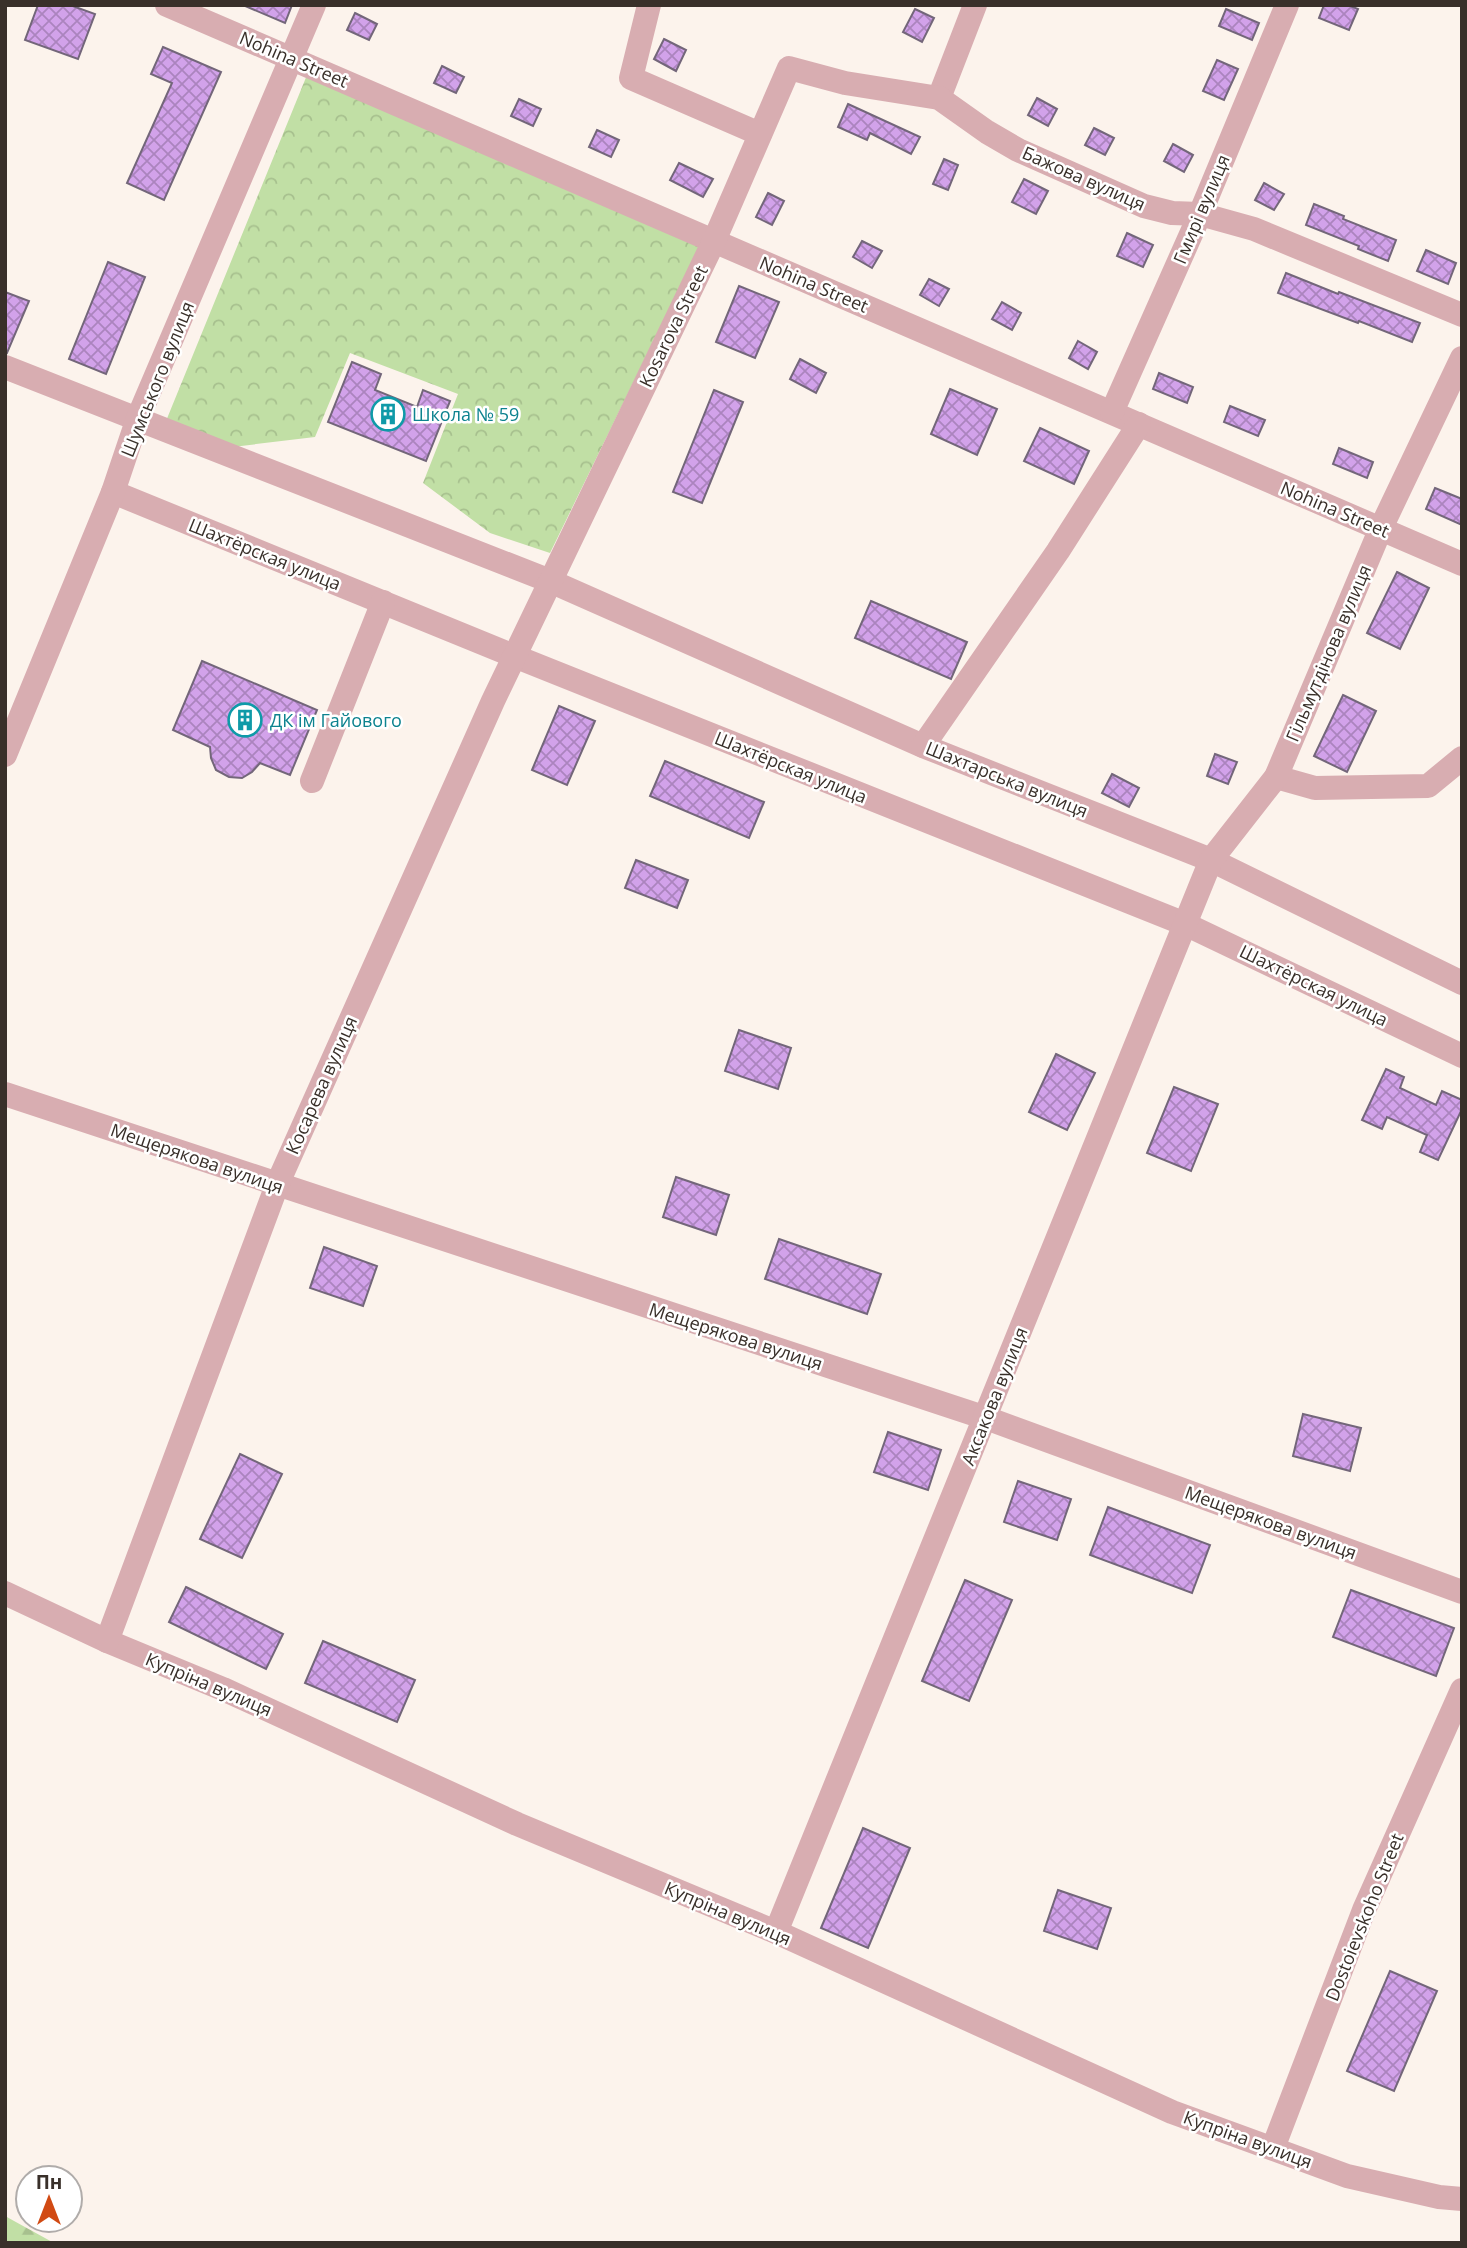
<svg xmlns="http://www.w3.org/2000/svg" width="1467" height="2248" viewBox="0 0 1467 2248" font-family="'Open Sans',sans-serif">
<defs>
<pattern id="forest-firs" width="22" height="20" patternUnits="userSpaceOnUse" patternTransform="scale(1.75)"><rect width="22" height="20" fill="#c1dfa5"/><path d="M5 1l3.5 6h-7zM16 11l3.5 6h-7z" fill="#a7c08e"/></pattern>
<pattern id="park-crowns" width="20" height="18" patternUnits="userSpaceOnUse" patternTransform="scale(1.75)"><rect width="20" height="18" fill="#c1dfa5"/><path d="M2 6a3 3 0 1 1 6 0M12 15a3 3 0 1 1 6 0" fill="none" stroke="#a7c08e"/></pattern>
<pattern id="building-cross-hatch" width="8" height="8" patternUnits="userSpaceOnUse" patternTransform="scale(1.75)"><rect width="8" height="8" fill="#d2a2ea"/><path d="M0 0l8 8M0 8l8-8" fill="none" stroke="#ab84be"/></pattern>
</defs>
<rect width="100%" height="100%" fill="#fcf3ec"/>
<path fill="url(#forest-firs)" d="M5 2216 54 2243H5Z"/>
<path fill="url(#park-crowns)" d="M307 75 700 246 550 553 490 533 423 483 458 394 350 353 315 437 224 448 166 421Z"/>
<g fill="url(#building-cross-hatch)" stroke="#73667a" stroke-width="2">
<path d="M38 5H70L95 14 78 59 25 40Z"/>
<path d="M243 5H292L285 23Z"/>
<path d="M1324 5H1348L1358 9 1349 30 1319 18Z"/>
<path d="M915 9 934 18 922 42 903 32Z"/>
<path d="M1226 9 1259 23 1252 40 1219 26Z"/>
<path d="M355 13 377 24 369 40 347 30Z"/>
<path d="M664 39 686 50 676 71 654 59Z"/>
<path d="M163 47 221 72 164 200 127 183 172 83 151 74Z"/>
<path d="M1217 60 1238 69 1224 100 1203 91Z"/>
<path d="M442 66 464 77 456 93 434 83Z"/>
<path d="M1037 98 1057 109 1048 126 1028 115Z"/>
<path d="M519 99 541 109 533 126 511 116Z"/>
<path d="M848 104 920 137 911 154 870 133 867 140 838 127Z"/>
<path d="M1094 128 1114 138 1105 155 1085 145Z"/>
<path d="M597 130 619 140 611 157 589 147Z"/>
<path d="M1173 144 1193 155 1184 172 1164 161Z"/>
<path d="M944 159 958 165 948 190 933 184Z"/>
<path d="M679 163 713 179 703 197 670 180Z"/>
<path d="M1024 179 1048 191 1036 214 1012 202Z"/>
<path d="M1264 183 1284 194 1274 210 1255 200Z"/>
<path d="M768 193 784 201 772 225 756 217Z"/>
<path d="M1314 204 1344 216 1343 219 1396 240 1388 261 1358 249 1359 246 1306 225Z"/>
<path d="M1127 233 1153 245 1143 267 1117 256Z"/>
<path d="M862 241 882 251 872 268 853 257Z"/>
<path d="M1426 250 1456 263 1448 284 1417 271Z"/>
<path d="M108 262 145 277 106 374 69 359Z"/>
<path d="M1286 273 1338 294 1339 292 1420 323 1412 342 1359 321 1358 323 1278 293Z"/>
<path d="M929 279 949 289 939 306 920 295Z"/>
<path d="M739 286 779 302 755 358 716 342Z"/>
<path d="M5 292 29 301 7 353 5 352Z"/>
<path d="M1002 302 1021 313 1012 330 992 319Z"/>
<path d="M1078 341 1097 352 1088 369 1069 358Z"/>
<path d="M800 359 826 373 816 393 790 379Z"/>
<path d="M352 362 381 374 375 390 417 407 423 390 450 401 426 461 328 422Z"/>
<path d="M1159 373 1193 387 1187 403 1153 389Z"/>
<path d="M950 389 997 409 977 455 931 434Z"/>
<path d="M714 390 743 402 702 503 673 492Z"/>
<path d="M1230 406 1265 420 1258 436 1224 422Z"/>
<path d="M1040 428 1089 451 1074 484 1024 461Z"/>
<path d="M1339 448 1373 462 1367 478 1333 464Z"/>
<path d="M1435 488 1462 499V525L1426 509Z"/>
<path d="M1397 572 1429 588 1400 649 1367 633Z"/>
<path d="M871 601 967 642 951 679 855 638Z"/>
<path d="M202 661 317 710 290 775 260 763 252 772 242 778 229 777 216 770 211 758 210 747 173 730Z"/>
<path d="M1343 695 1376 711 1347 772 1314 756Z"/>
<path d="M559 706 595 721 567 785 532 770Z"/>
<path d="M1215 754 1237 762 1228 784 1207 776Z"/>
<path d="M665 761 764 802 749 838 650 796Z"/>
<path d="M1112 774 1139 788 1129 807 1102 793Z"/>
<path d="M636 860 688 880 677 908 625 888Z"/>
<path d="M739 1030 791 1048 778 1089 725 1071Z"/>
<path d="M1056 1054 1095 1073 1067 1130 1029 1112Z"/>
<path d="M1386 1069 1404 1077 1400 1088 1436 1105 1442 1091 1462 1100V1109L1438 1160 1420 1152 1427 1135 1387 1117 1382 1129 1362 1120Z"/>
<path d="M1174 1087 1218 1104 1191 1171 1147 1153Z"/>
<path d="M676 1177 729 1195 716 1235 663 1217Z"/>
<path d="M779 1239 881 1274 867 1314 765 1279Z"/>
<path d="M324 1247 377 1266 363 1306 310 1288Z"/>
<path d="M1303 1414 1361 1428 1350 1471 1293 1456Z"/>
<path d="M888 1432 941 1450 928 1490 874 1472Z"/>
<path d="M240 1454 282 1474 242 1558 200 1539Z"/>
<path d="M1018 1481 1071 1499 1057 1540 1004 1522Z"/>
<path d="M1108 1507 1210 1545 1192 1593 1090 1555Z"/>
<path d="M965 1580 1012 1600 969 1701 922 1681Z"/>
<path d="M186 1587 283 1634 266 1669 169 1622Z"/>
<path d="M1351 1590 1454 1628 1436 1676 1333 1637Z"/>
<path d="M323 1641 415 1680 397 1722 305 1683Z"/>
<path d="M863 1828 910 1848 868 1948 821 1928Z"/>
<path d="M1058 1890 1111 1908 1097 1949 1044 1931Z"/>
<path d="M1390 1971 1437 1991 1394 2091 1347 2071Z"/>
</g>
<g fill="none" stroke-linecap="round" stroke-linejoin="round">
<g stroke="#d8adb1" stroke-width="24">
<path d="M167 5 1462 564"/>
<path d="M649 5 631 78 760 134"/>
<path d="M939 98 975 5"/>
<path d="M5 367 550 581 923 746 1211 860 1462 983"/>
<path d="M1112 412 1200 214 1287 5"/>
<path d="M113 492 514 656 1185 924 1462 1056"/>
<path d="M923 746 1058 551 1139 424"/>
<path d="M5 755 113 492 138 418 314 5"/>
<path d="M1276 777 1315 788 1428 786 1462 758"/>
<path d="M312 781 383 602"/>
<path d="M5 1094 986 1418 1462 1592"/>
<path d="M5 1593 107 1641 223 1689 517 1824 776 1932 1172 2112 1347 2176 1439 2197 1462 2199"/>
<path d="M107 1641 277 1185 493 701 714 241 789 68 845 83 939 98 987 132 1018 150 1144 206 1172 213 1200 214 1254 229 1462 315"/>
<path d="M776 1932 1211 860 1276 777 1381 528 1462 358"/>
<path d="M1273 2148 1364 1910 1462 1690"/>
</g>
</g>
<defs>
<symbol id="building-ring" viewBox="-11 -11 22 22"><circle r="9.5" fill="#fff" stroke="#0f9aa8" stroke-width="1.5"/><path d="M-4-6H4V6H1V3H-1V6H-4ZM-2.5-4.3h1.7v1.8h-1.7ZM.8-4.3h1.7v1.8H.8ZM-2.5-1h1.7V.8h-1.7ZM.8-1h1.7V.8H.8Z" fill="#0f9aa8"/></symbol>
</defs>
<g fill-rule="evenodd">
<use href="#building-ring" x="369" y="395" width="38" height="38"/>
<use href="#building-ring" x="226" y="701" width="38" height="38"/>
</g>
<g text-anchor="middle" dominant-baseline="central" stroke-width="5" stroke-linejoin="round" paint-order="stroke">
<g font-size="18" fill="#39302a" stroke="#fff">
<text transform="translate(294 59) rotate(23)">Nohina Street</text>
<text transform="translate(1084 178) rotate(24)">Бажова вулиця</text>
<text transform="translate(1201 209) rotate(-67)">Гмирі вулиця</text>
<text transform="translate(814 284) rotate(23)">Nohina Street</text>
<text transform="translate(673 326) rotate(-64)">Kosarova Street</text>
<text transform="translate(157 379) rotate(-68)">Шумського вулиця</text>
<text transform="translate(1335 509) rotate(23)">Nohina Street</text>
<text transform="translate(265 554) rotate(22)">Шахтёрская улица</text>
<text transform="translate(1328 653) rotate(-67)">Гільмутдінова вулиця</text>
<text transform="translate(791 767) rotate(22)">Шахтёрская улица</text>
<text transform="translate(1007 779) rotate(22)">Шахтарська вулиця</text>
<text transform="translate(1314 985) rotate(26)">Шахтёрская улица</text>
<text transform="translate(321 1085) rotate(-66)">Косарева вулиця</text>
<text transform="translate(197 1158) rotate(19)">Мещерякова вулиця</text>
<text transform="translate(736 1336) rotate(18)">Мещерякова вулиця</text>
<text transform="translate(994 1396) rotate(-68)">Аксакова вулиця</text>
<text transform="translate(1271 1522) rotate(20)">Мещерякова вулиця</text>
<text transform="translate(209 1684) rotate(23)">Купріна вулиця</text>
<text transform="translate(728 1913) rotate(23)">Купріна вулиця</text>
<text transform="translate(1364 1917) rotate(-68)">Dostoievskoho Street</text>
<text transform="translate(1248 2139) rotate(20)">Купріна вулиця</text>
</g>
<g font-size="18" fill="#0d838f" stroke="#fff" text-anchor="start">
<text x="412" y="414">Школа № 59</text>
<text x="270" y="720">ДК ім Гайового</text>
</g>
</g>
<rect width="1467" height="2248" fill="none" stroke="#39302a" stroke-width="14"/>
<g transform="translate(49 2199)"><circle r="33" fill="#ffffff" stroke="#b0acaa" stroke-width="2"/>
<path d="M0-5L12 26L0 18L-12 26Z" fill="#d14a13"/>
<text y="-10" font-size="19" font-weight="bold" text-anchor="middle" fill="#39302a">Пн</text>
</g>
</svg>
